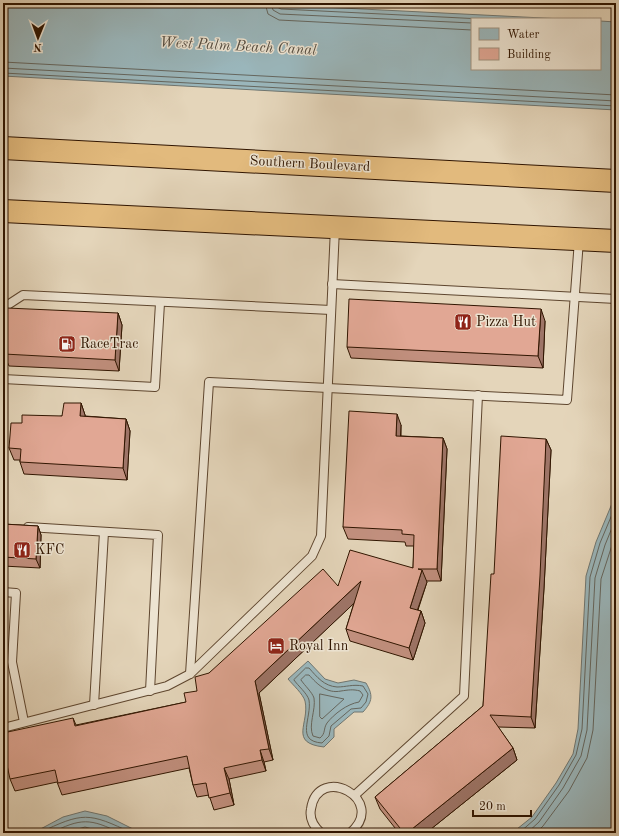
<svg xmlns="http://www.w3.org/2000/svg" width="619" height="836" viewBox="0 0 619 836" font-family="'Old Standard TT',serif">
<rect width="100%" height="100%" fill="#e4d5ba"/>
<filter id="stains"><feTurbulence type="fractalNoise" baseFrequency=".005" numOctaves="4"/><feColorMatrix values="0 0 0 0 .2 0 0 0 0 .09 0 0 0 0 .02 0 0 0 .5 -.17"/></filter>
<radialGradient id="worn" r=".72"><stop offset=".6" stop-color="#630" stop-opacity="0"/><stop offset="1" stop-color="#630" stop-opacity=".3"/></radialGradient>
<g fill="#9ab6bb" stroke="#707670">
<path d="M3 3H241L563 19H472V69H600V21L616 22V110L3 76Z"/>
<path d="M616 494V833H512L532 817 556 783 573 754 578 729 586 576 596 542Z"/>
<path d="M308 661 325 679 338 683 354 680 366 683C373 695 373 701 363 712H354L334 729V737L324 747C288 743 310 723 305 701 303 694 293 685 288 679Z"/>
<path d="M85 811 107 816 141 833H33L63 817Z"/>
</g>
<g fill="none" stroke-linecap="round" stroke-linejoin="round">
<g stroke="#65665e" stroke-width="1">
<path d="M265 3 268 14 279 20 472 30"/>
<path d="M271 3 273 10 280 14 472 23"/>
<path d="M276 3 277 7 281 9 482 19"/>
<path d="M3 62 616 95"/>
<path d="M3 68 616 101"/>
<path d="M3 73 616 106"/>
<path d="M306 668H309C317 677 324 686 337 687 346 687 353 684 363 686L368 694 366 702 361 708 351 709 331 726 329 736 322 743C295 741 312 718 309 700 307 693 298 686 294 680Z"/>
<path d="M306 675H309C317 684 327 694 341 691 348 690 353 689 360 691L363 695 359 702C347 704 334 714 327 723 323 729 326 733 320 738L313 736C308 725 316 710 314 698 312 692 305 686 301 680Z"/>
<path d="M320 694 344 699 322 719 320 717Z"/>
<path d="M39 833C83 812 88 812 132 833"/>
<path d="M51 833C81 818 90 818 120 833"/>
<path d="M64 833 85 827 107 833"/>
<path d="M519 833 535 819 559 785 576 755 582 729 590 577 600 543 616 505"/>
<path d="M527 833 539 822 563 788 581 756 587 730 595 578 605 545 616 518"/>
<path d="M536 833 543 826 569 791 587 758 593 730 601 579 616 533"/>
</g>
<defs>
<g id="lane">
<path d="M332 284 616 299"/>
<path d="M3 308 23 295 331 310"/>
<path d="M3 379 155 387 160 303"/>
<path d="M28 527 158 535 150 691"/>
<path d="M3 592 16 593 12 662 24 722"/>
<path d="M190 674 209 382 567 400 579 240"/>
<path d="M94 705 104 532"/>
<path d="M3 728 167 686 190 674 312 556 321 536 335 228"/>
<path d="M355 795 464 696 478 395"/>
<path d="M321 833C314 827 309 819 311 809 318 762 389 800 350 833"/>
</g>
<g id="highway">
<path d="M3 148 616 181"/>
<path d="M3 211 616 241"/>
</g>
</defs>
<use href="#lane" stroke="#5d452e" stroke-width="10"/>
<use href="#highway" stroke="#301500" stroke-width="24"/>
<use href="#lane" stroke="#ede4d2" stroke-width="8"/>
<use href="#highway" stroke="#e2ba7d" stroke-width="22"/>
</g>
<g fill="#c2907f" stroke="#301500">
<path d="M118 313 122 325 119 371 9 366 4 354Z"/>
<path d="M545 321 543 368 351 358 347 347Z"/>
<path d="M81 403 85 415V416L126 419 130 431 127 480 24 474 20 462V460H14L9 448 22 423 62 416Z"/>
<path d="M401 425V436L443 438 447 449 441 581H426L427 582 418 610 421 611 425 623 413 660 350 641 346 629 354 603 259 693 273 760 264 762 266 771 229 779 234 805 214 810 209 795 197 797 193 785 189 768 62 795 57 782 15 791 10 779 73 718 76 725 186 702 197 691 209 673 338 586 413 568 414 546H406L405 542 348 539 343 527Z"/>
<path d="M546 439 551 450 544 588 535 728 498 727 513 748 517 760 426 833H399L380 809 375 797 483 706 494 574Z"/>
<path d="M3 524 38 526 41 535 40 568 3 566Z"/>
</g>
<g fill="#9e7568" stroke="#301500">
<path d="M541 309 545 321 543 368 538 356Z"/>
<path d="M118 313 122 325 119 371 115 360Z"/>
<path d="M81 403 85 415V428L80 416Z"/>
<path d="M397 414 401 425 400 447 396 436Z"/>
<path d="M126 419 130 431 127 480 123 468Z"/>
<path d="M443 438 447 449 441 581 437 569Z"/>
<path d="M546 439 551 450 544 588 535 728 531 717Z"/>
<path d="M38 526 41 535 40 568 36 559Z"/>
<path d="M422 570 427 582 414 620 410 608Z"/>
<path d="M361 581 366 592 259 693 273 760 269 749 255 681Z"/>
<path d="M421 611 425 623 413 660 409 648Z"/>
<path d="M513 748 517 760 426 833H407Z"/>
<path d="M260 750 264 762 266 771 262 760Z"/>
<path d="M224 768 229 779 234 805 230 793Z"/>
</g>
<g fill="#e1a794" stroke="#301500">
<path d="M349 299 541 309 538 356 347 347Z"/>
<path d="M7 308 118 313 115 360 4 354Z"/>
<path d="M64 403H81L80 416 126 419 123 468 20 462 21 449 9 448 11 423H22V415L62 416Z"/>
<path d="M349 411 397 414 396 436 443 438 437 569H418L422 570 410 608 421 611 409 648 346 629 361 581 255 681 269 749 260 750 262 760 224 768 230 793 209 798 206 783 193 785 187 756 58 783 55 770 10 779 3 746V733L73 718 75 726 186 702 184 693 197 691 195 677 209 673 323 569 338 586 350 550 413 568 414 535 402 534V530L343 527Z"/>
<path d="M501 436 546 439 540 576 531 717 490 715 513 748 407 833H404L375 797 483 706 491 574H494Z"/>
<path d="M3 524 38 526 36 559 3 557Z"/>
</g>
<defs>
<symbol id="restaurant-square" viewBox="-11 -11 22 22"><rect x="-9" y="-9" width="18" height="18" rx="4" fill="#8f2418" stroke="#ede4d2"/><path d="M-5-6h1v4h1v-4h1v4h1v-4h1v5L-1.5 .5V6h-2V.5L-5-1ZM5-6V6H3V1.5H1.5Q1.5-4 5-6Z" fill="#fff"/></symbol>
<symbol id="fuel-square" viewBox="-11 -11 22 22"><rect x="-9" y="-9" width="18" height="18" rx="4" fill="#8f2418" stroke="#ede4d2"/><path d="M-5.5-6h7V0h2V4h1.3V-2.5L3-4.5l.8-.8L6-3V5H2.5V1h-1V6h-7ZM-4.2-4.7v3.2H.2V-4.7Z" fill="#fff"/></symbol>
<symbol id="hotel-square" viewBox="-11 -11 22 22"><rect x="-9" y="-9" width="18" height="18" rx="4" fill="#8f2418" stroke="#ede4d2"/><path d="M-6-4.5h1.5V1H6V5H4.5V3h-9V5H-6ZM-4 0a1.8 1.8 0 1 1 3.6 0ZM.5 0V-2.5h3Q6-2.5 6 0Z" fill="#fff"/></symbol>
</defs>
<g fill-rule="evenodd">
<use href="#restaurant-square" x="453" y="312" width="20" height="20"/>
<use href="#fuel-square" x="57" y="334" width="20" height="20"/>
<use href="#restaurant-square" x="12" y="540" width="20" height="20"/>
<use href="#hotel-square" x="266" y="636" width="20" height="20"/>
</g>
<g text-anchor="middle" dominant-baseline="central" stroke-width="3" stroke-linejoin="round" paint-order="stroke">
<g font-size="14" fill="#301500" stroke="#ede4d2">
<text transform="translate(310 164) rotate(3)">Southern Boulevard</text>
</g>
<g font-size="14" fill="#301500" stroke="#ede4d2" text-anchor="start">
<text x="476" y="322">Pizza Hut</text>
<text x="80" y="344">RaceTrac</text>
<text x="35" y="550">KFC</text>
<text x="289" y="646">Royal Inn</text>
</g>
<g font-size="15" font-style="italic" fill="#554d41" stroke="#ede4d2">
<text transform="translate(238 47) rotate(3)">West Palm Beach Canal</text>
</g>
</g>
<rect width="619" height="836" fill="none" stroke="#e4d5ba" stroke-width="16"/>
<rect x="4" y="4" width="611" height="828" fill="none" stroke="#301500" stroke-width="2"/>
<rect x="8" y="8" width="603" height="820" fill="none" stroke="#301500"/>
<rect x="471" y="18" width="130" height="52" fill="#ede4d2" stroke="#a1917e"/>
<rect x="479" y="28" width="20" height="12" fill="#9ab6bb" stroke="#a1917e"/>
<text x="507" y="38" font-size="12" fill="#301500">Water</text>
<rect x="479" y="48" width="20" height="12" fill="#e1a794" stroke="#a1917e"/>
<text x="507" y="58" font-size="12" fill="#301500">Building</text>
<g transform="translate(38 38) rotate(181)" stroke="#ede4d2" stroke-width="3" paint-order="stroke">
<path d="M0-3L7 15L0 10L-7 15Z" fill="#301500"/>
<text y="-6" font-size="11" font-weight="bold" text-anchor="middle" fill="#301500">N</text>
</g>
<path d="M473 810v6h58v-6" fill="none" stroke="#301500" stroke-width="2"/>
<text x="479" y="810" font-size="12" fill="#301500" stroke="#ede4d2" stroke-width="3" paint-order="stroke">20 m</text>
<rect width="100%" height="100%" filter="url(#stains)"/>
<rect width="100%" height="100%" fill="url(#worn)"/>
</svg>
